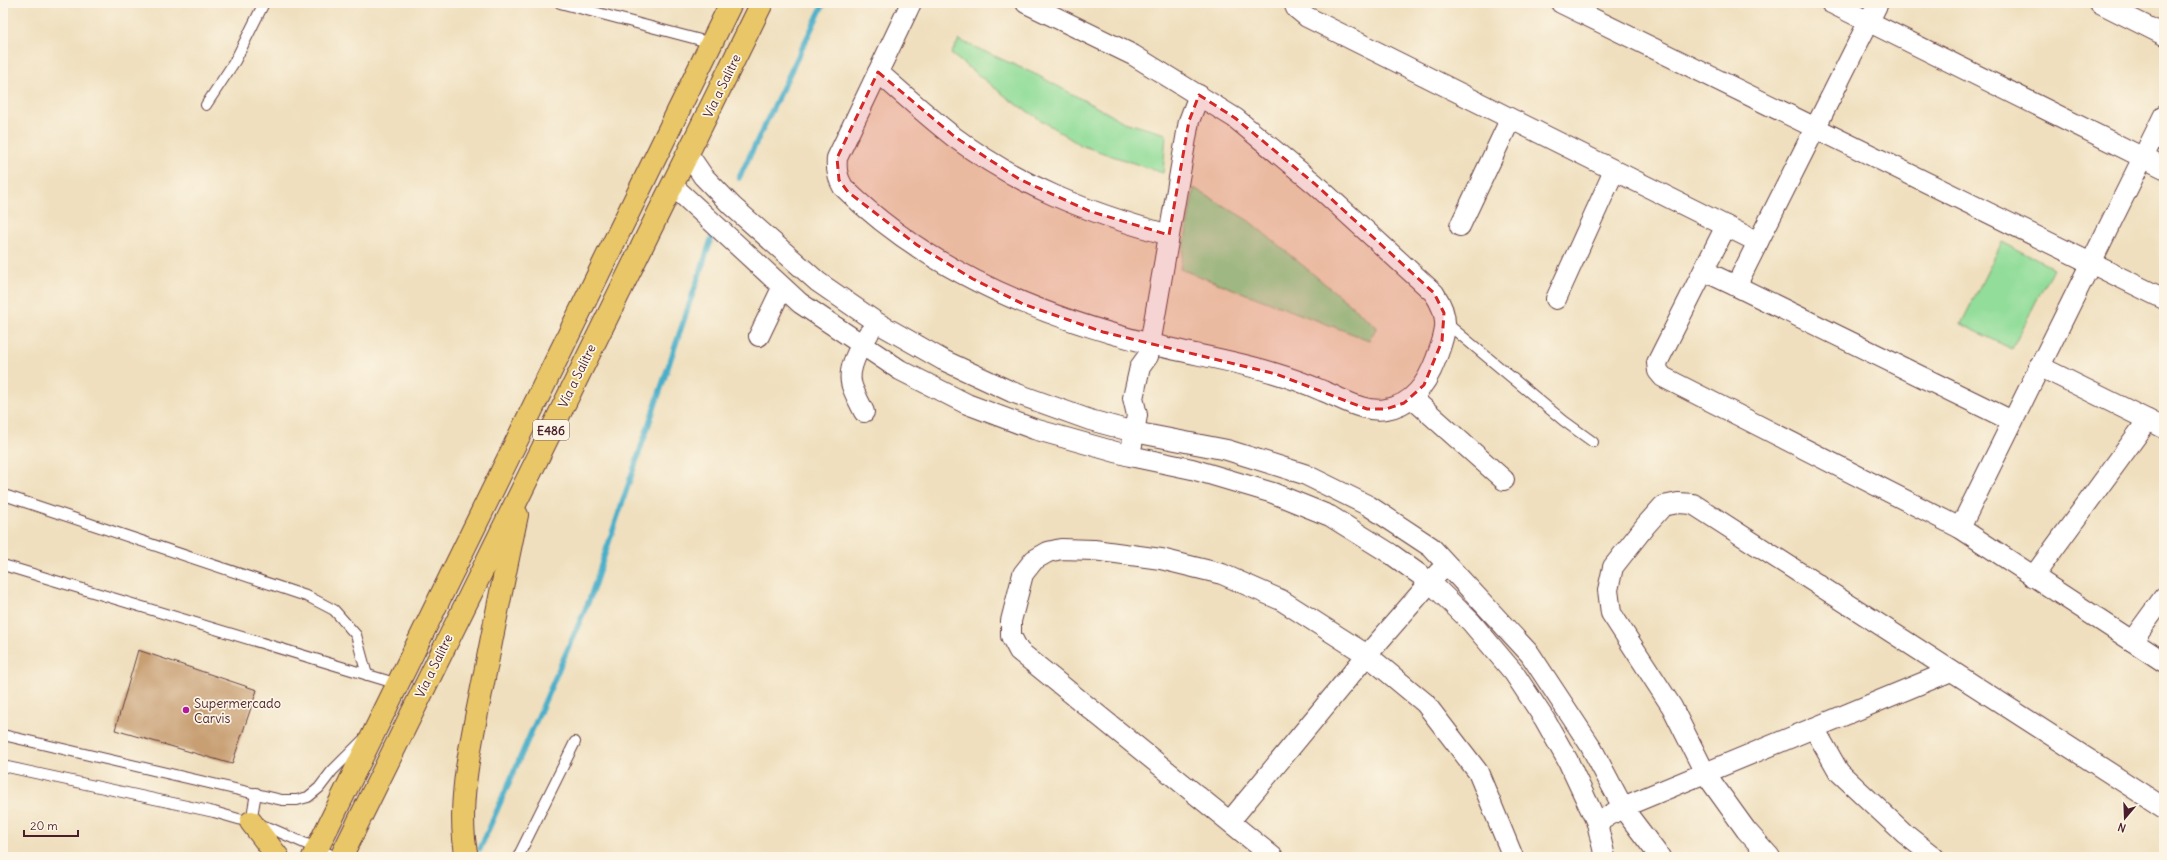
<svg xmlns="http://www.w3.org/2000/svg" width="2167" height="860" viewBox="0 0 2167 860" font-family="Delius,sans-serif">
<rect width="100%" height="100%" fill="#fcf5e5"/>
<filter id="ink" filterUnits="userSpaceOnUse"><feTurbulence type="fractalNoise" baseFrequency=".025" numOctaves="2"/><feDisplacementMap in="SourceGraphic" scale="8" xChannelSelector="R" yChannelSelector="G"/><feConvolveMatrix kernelMatrix="1 2 1 2 8 2 1 2 1" color-interpolation-filters="sRGB"/></filter>
<filter id="wash" filterUnits="userSpaceOnUse"><feTurbulence type="fractalNoise" baseFrequency=".012" numOctaves="4" result="noise"/><feDisplacementMap in="SourceGraphic" scale="16" xChannelSelector="R" yChannelSelector="G"/><feGaussianBlur stdDeviation="0.9" result="paint"/><feColorMatrix in="noise" values="0 0 0 0 0 0 0 0 0 0 0 0 0 0 0 0 0 1.4 0 .05"/><feComposite in="paint" operator="in"/></filter>
<g filter="url(#wash)">
<rect width="100%" height="100%" fill="#efdfbe"/>
<g fill="#92dd9a" stroke="#6e7e62">
<path d="M959 40 1037 75 1124 122 1166 134 1163 173 1080 145 1013 102 951 54Z"/>
<path d="M1194 188 1249 221 1377 327 1369 340 1180 269Z"/>
<path d="M2002 242 2053 268 2012 349 1961 324Z"/>
</g>
<g fill="none" stroke-linecap="round" stroke-linejoin="round">
<g stroke="#4aafc9" stroke-width="5.5">
<path d="M739 178 824 3"/>
<path d="M480 849 590 598 712 237"/>
</g>
</g>
<g id="blocks">
<path fill="#c89f73" d="M138 650 257 690 232 764 115 730Z"/>
</g>
</g>
<g filter="url(#ink)">
<use href="#blocks" fill-opacity="0" stroke="#633c41" stroke-width="1"/>
<g fill="none" stroke-linecap="round" stroke-linejoin="round">
<defs>
<g id="lane">
<path d="M560 3 712 43"/>
<path d="M206 105 235 61 264 3"/>
<path d="M1445 322 1564 421 1593 442"/>
<path d="M7 496 309 597 334 610 356 635 367 675"/>
<path d="M3 565 398 684"/>
<path d="M3 735 282 800H297L308 797 319 788 332 771 363 740"/>
<path d="M3 766 214 812 270 828 336 857"/>
<path d="M251 822 256 793"/>
<path d="M518 857 575 742"/>
</g>
<g id="street">
<path d="M911 3 837 158C836 169 837 177 843 187 926 269 1036 315 1147 343 1189 354 1232 360 1274 373 1291 378 1307 384 1323 391 1343 399 1364 413 1386 409 1413 405 1427 383 1436 359 1446 333 1451 318 1434 293L1315 184 1235 118 1133 55 1026 3"/>
<path d="M1294 3 1296 8 1307 17 1758 242 1878 3"/>
<path d="M1561 3 2164 299"/>
<path d="M1831 3 2164 168"/>
<path d="M2100 3 2164 35"/>
<path d="M878 72C903 94 928 117 954 137 1021 187 1089 213 1169 235"/>
<path d="M688 154 703 176 732 206 818 282 876 322 943 360 1012 392 1090 420 1134 432 1227 450 1304 474 1369 506 1431 547 1530 654 1590 745 1625 811 1660 857"/>
<path d="M672 185 800 303 900 370 967 404 1034 429 1130 456 1192 469 1273 493 1330 516 1391 554 1430 582 1471 622 1514 673 1545 720 1568 761 1597 823 1605 857"/>
<path d="M1460 226 1510 120"/>
<path d="M1726 226 1657 363 1658 371 1663 377 1960 528 2164 662"/>
<path d="M1758 242 1736 286 2012 421"/>
<path d="M1704 271 1736 286"/>
<path d="M1556 299 1614 171"/>
<path d="M759 336 782 288"/>
<path d="M2039 366 2164 428"/>
<path d="M1412 398 1504 480"/>
<path d="M864 412C860 403 855 395 852 386 846 369 860 347 869 333"/>
<path d="M1132 445 1137 415 1133 398 1140 367 1148 356 1189 121 1199 95"/>
<path d="M1960 528 2164 115"/>
<path d="M2033 577 2148 420"/>
<path d="M2132 641 2164 597"/>
<path d="M1814 728 1839 772 1905 834 1934 857"/>
<path d="M1230 821 1367 655 1439 572"/>
<path d="M1597 823 1623 807 1951 671"/>
<path d="M1273 857 1019 651 1011 636V621L1023 574 1034 560 1048 552 1061 549 1094 550 1161 559 1222 574 1281 600 1367 655 1425 703 1478 772 1513 857"/>
<path d="M1770 857 1746 830 1705 773 1672 707 1611 613 1608 590 1613 567 1646 525 1663 506 1678 503 1693 504 2164 808"/>
</g>
<g id="primary">
<path d="M251 822 278 857"/>
<path d="M313 857 731 3"/>
<path d="M341 857 762 3"/>
<path d="M467 857C455 806 473 734 483 683 494 627 505 571 517 515"/>
</g>
</defs>
<use href="#lane" stroke="#633c41" stroke-width="12"/>
<use href="#street" stroke="#633c41" stroke-width="22"/>
<use href="#primary" stroke="#633c41" stroke-width="24"/>
<use href="#lane" stroke="#fff" stroke-width="10"/>
<use href="#street" stroke="#fff" stroke-width="20"/>
<use href="#primary" stroke="#e9c769" stroke-width="22"/>
</g>
</g>
<path fill="#d62828" fill-opacity="0.2" stroke="#d62828" stroke-width="3" stroke-dasharray="8 5" stroke-linejoin="round" d="M878 72 955 137 1019 179 1089 211 1169 235 1189 121 1199 95 1235 118 1315 184 1434 293 1444 313 1442 341 1424 385 1404 403 1386 409H1367L1276 374 1103 332 1023 304 973 279 917 245 848 192 839 180 837 158Z"/>
<circle fill="#b5179e" stroke="#fcf5e5" stroke-width="1.5" cx="186" cy="710" r="4"/>
<g text-anchor="middle" dominant-baseline="central" stroke-width="3.5" stroke-linejoin="round" paint-order="stroke">
<rect fill="#fcf5e5" stroke="#7f5f63" stroke-width="1" x="533" y="420" width="36" height="20" rx="3"/>
<g font-size="12" font-weight="bold" fill="#4a1f2b">
<text x="551" y="430">E486</text>
</g>
<g font-size="13" fill="#4a1f2b" stroke="#fcf5e5">
<text transform="translate(722 86) rotate(-64)">Vía a Salitre</text>
<text transform="translate(577 376) rotate(-64)">Vía a Salitre</text>
<text transform="translate(434 666) rotate(-64)">Vía a Salitre</text>
</g>
<g font-size="13" fill="#4a1f2b" stroke="#fcf5e5" text-anchor="start">
<text x="194" y="703">Supermercado<tspan x="194" dy="15">Carvis</tspan></text>
</g>
</g>
<rect width="2167" height="860" fill="none" stroke="#fcf5e5" stroke-width="16"/>
<g transform="translate(2125 818) rotate(199)" stroke="#fcf5e5" stroke-width="3" paint-order="stroke">
<path d="M0-3L7 15L0 10L-7 15Z" fill="#4a1f2b"/>
<text y="-6" font-size="11" font-weight="bold" text-anchor="middle" fill="#4a1f2b">N</text>
</g>
<path d="M24 830v6h54v-6" fill="none" stroke="#4a1f2b" stroke-width="2"/>
<text x="30" y="830" font-size="12" fill="#4a1f2b" stroke="#fcf5e5" stroke-width="3" paint-order="stroke">20 m</text>
</svg>
